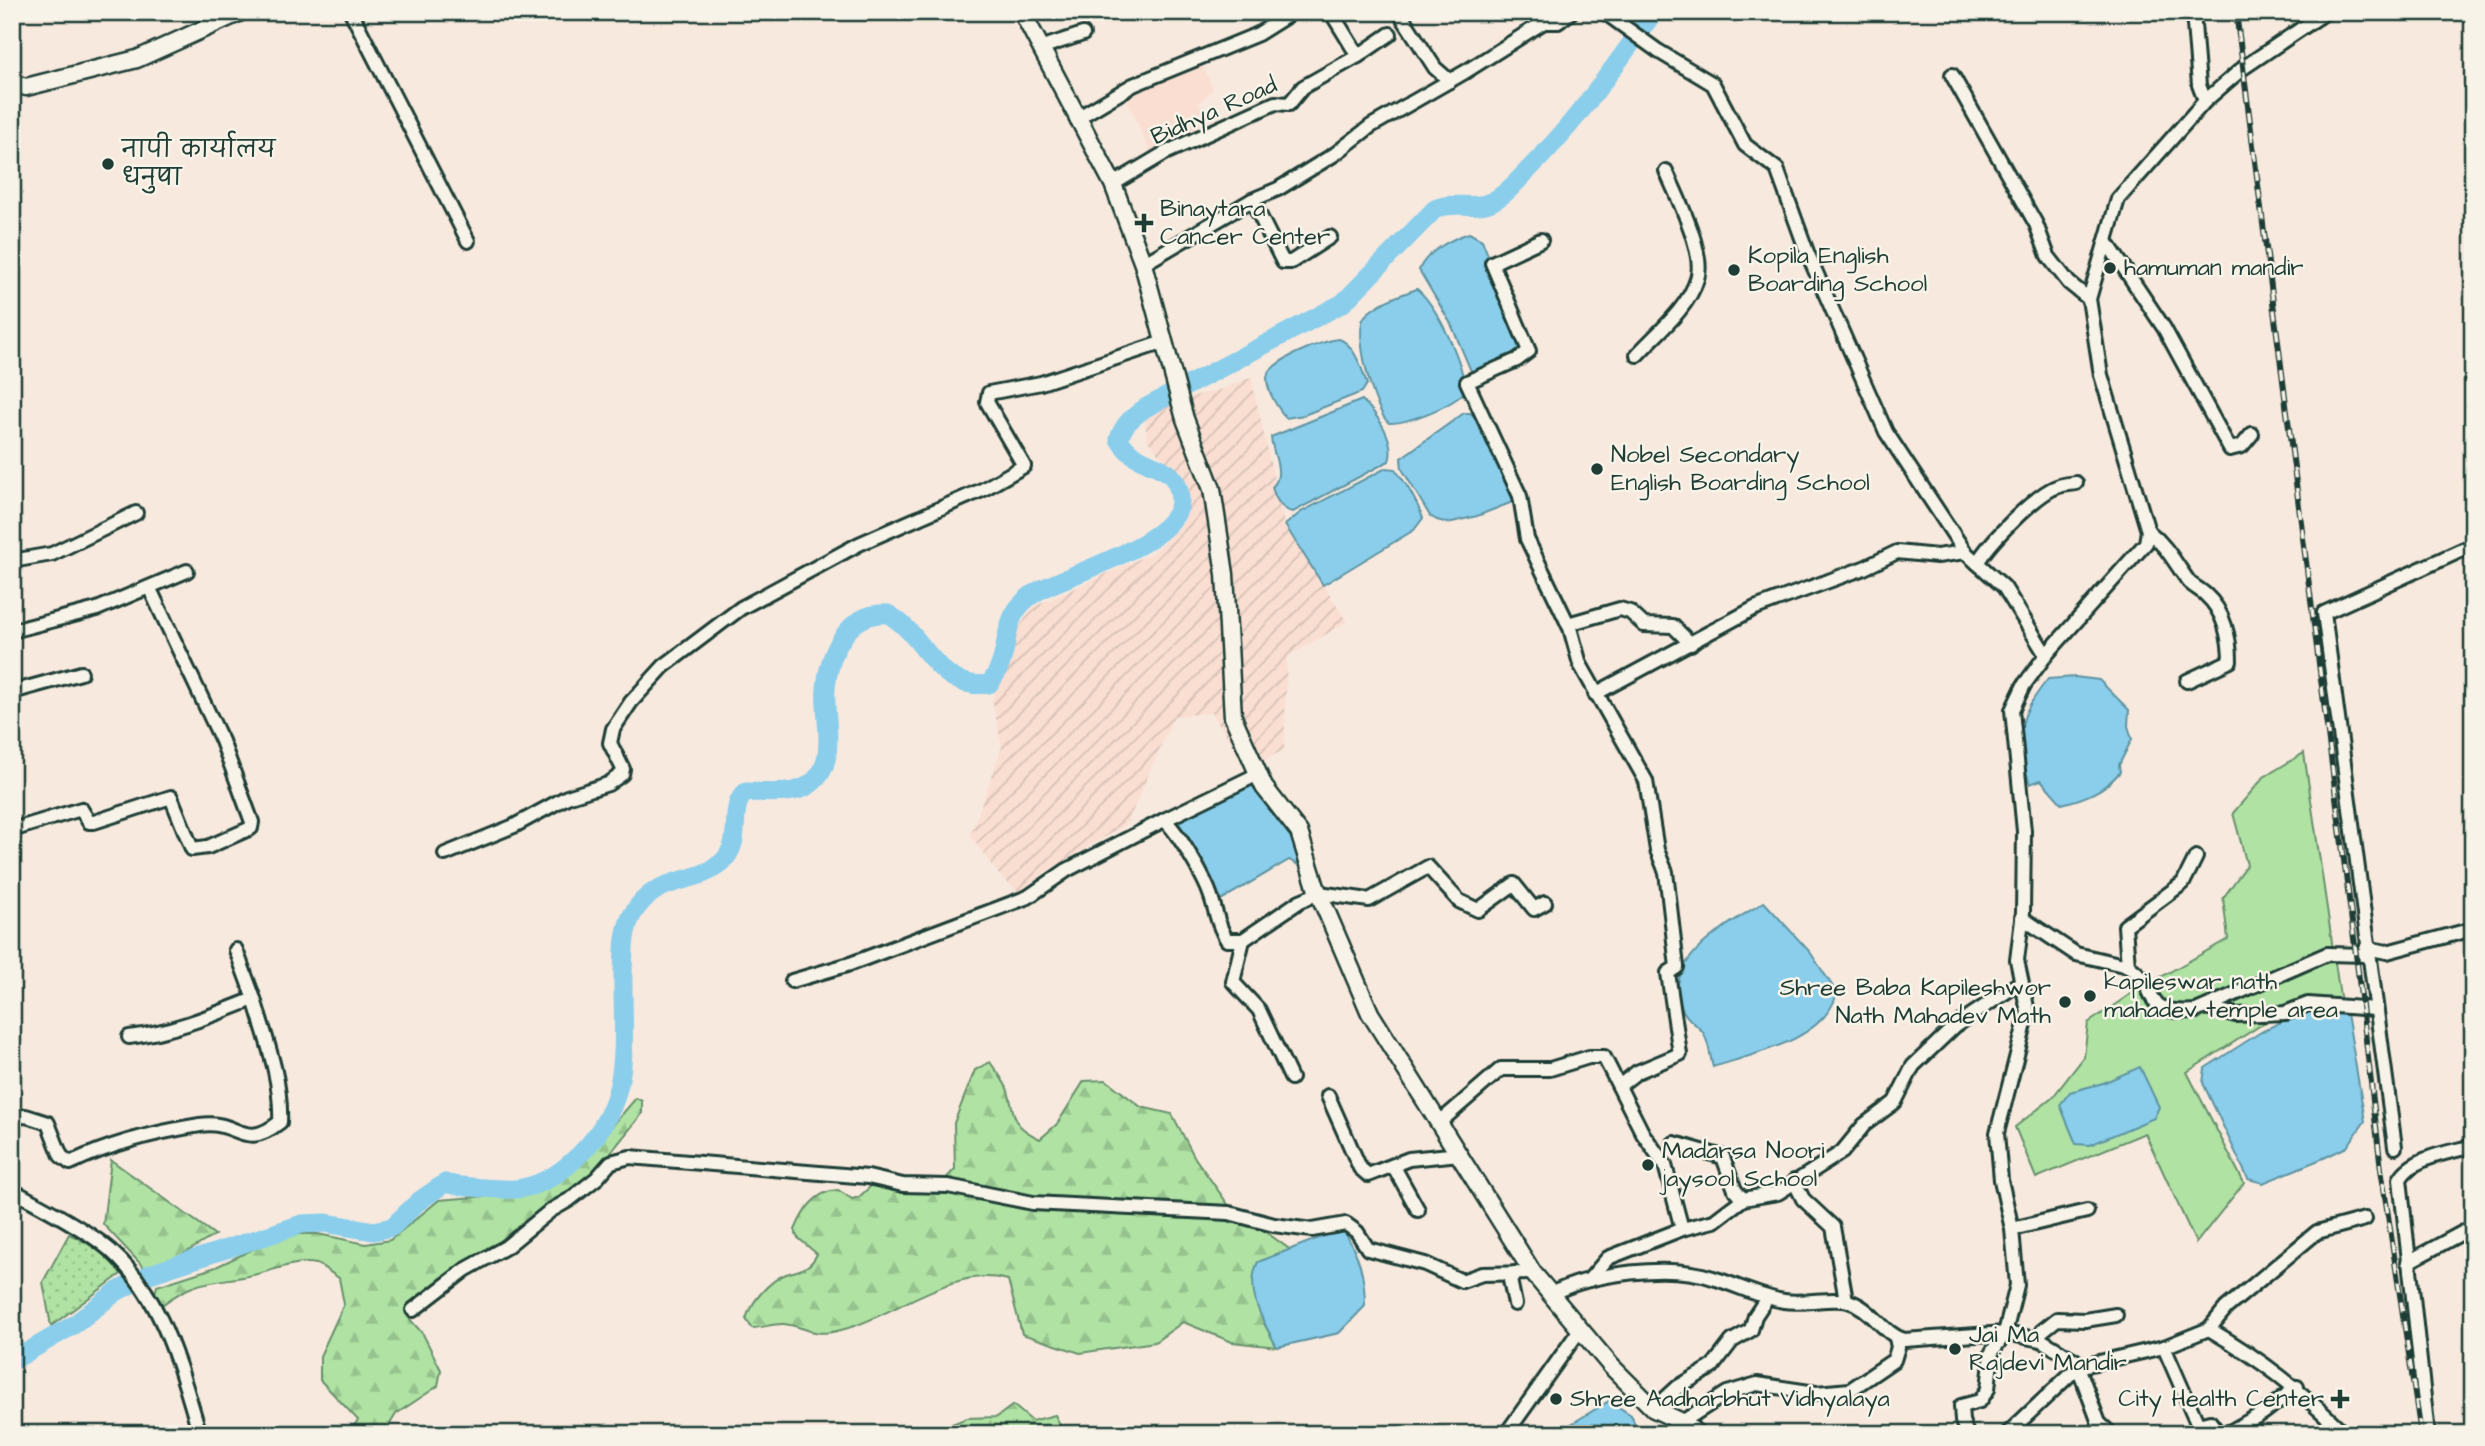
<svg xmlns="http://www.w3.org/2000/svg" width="2485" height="1446" viewBox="0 0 2485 1446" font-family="'Architects Daughter','Playpen Sans Deva',sans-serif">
<defs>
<pattern id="industrial-furrows" width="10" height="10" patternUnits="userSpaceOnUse" patternTransform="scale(1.75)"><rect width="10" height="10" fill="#faded2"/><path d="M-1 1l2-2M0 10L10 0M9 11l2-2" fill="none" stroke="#d6bfb5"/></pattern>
<pattern id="forest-firs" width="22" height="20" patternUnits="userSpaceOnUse" patternTransform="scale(1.75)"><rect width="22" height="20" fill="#afe2a3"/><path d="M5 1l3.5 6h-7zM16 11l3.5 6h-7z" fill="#96c38d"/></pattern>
<pattern id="park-dots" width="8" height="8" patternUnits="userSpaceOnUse" patternTransform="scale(1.75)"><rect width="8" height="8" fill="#afe2a3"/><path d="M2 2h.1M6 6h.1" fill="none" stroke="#96c38d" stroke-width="1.8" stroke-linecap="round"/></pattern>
</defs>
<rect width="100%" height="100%" fill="#f8e9de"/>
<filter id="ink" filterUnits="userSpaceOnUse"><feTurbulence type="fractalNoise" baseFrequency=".0143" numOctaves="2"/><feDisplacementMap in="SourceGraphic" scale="14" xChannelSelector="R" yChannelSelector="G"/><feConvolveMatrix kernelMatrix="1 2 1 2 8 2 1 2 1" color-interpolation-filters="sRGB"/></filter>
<g filter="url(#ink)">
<path fill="#faded2" d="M1201 61 1213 89 1199 103 1212 127 1152 157 1126 97 1144 85Z"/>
<path fill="url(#industrial-furrows)" d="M1251 377 1284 523 1347 622 1287 657 1284 750 1248 768 1212 713 1174 716 1127 824 1047 871 1019 892 999 875 970 836 1002 747 992 700 1017 630 1033 607 1154 552 1184 522 1179 478 1147 440 1144 412 1153 406 1222 389Z"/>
<path fill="#afe2a3" stroke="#67906c" stroke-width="2" d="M2304 753 2341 1003 2302 999 2187 1072 2244 1183 2196 1243 2145 1133 2036 1178 2015 1127 2052 1098 2084 1057 2088 1023 2129 995 2228 939 2223 898 2247 865 2233 813 2264 777Z"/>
<g fill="url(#forest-firs)" stroke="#67906c" stroke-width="2">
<path d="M990 1062C996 1071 1005 1081 1008 1091 1016 1119 1011 1125 1040 1139L1057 1124 1084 1081 1106 1080 1141 1107 1172 1114 1195 1158 1242 1224 1259 1227 1292 1251 1275 1254 1264 1323 1277 1347 1232 1342 1183 1322 1155 1342 1080 1353 1022 1334 1008 1280C953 1264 894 1317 841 1330 811 1338 809 1327 784 1324 774 1323 763 1328 752 1328L746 1319C751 1302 769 1281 786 1274 800 1270 810 1269 817 1254L797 1237 795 1230C803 1211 815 1191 838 1190L852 1199 859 1197 872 1185 910 1192 934 1191 955 1169 954 1123 975 1070Z"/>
<path d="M636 1098 642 1101V1114L592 1176 521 1224 509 1238 488 1247 414 1303 408 1317 423 1334 441 1370 438 1386 396 1414 384 1434H348L358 1420 320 1380V1356L344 1304 339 1278C332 1274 323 1266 316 1264 297 1260 275 1270 257 1274 216 1284 200 1276 162 1305L155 1293 157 1286 216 1267 274 1239 300 1234H318L366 1244 390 1240 439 1200 537 1192 584 1159Z"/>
<path d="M111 1160 215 1235 150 1274 103 1224Z"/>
<path d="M1013 1405 1032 1421 1055 1415 1064 1432 1069 1434H941L942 1428 967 1418 997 1417Z"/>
</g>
<path fill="url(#park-dots)" stroke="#67906c" stroke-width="2" d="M69 1234C92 1244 106 1254 121 1274L51 1326 43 1282Z"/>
<g fill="#8aceec" stroke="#5f94a2" stroke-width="2">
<path d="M1469 233 1482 240 1524 347 1523 353 1486 369 1471 371 1451 324 1419 270C1426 252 1451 239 1469 233Z"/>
<path d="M1417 289C1438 307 1464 364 1465 391 1455 405 1406 424 1389 423 1374 412 1352 330 1365 316 1378 302 1400 295 1417 289Z"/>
<path d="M1339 339C1353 343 1363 371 1367 384L1362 392 1304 415 1286 418C1278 408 1267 392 1267 378 1268 361 1324 340 1339 339Z"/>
<path d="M1362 400C1377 414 1396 440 1389 461L1293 512C1281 510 1275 498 1272 487 1286 474 1272 454 1271 437Z"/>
<path d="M1464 413H1470L1480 421 1515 494V501L1477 516 1448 523 1437 520 1430 516 1402 469 1401 458Z"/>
<path d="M1386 468 1395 469C1407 484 1416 500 1423 518L1414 530 1323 585 1285 525 1301 512Z"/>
<path d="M2075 677 2099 680 2129 710 2128 726 2132 739 2119 765 2120 772C2104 791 2086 798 2062 804L2041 780 2030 784C2014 736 2017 718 2048 679Z"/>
<path d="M1244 784 1258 786 1294 829 1298 865 1289 860 1214 904 1173 821Z"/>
<path d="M1764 902 1810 952 1837 993C1825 1040 1754 1054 1713 1067 1710 1057 1709 1040 1702 1031 1694 1022 1686 1019 1681 1007 1661 959 1731 923 1764 902Z"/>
<path d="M2311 1006 2347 1013 2365 1121 2347 1147 2326 1157 2263 1183 2248 1179 2203 1083 2205 1068 2261 1032Z"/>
<path d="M2140 1067 2159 1107 2154 1118 2090 1145 2076 1144 2060 1105 2070 1092 2103 1083Z"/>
<path d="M1342 1229C1359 1253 1365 1276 1365 1306L1339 1333 1277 1347C1263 1321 1244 1291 1258 1262Z"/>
<path d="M1609 1401 1631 1415 1639 1434H1555Z"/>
</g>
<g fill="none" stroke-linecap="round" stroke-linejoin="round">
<path stroke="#8aceec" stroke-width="19" d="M12 1361 75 1324 116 1292 150 1274 302 1224 325 1223 374 1231 392 1227 419 1201 445 1183C449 1186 503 1190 515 1189 539 1187 558 1175 575 1159 635 1104 622 1045 623 972 624 953 623 932 632 915 656 873 693 887 721 863 746 841 726 808 746 792 765 792 792 796 809 785 840 765 823 717 826 688 829 653 848 611 888 614 928 637 935 691 989 684 1017 651 993 615 1040 590 1071 573 1182 542 1180 499 1178 457 1138 473 1119 439 1123 424 1133 417 1145 408L1343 303 1435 209C1454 200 1474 211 1493 201 1507 194 1518 180 1529 169 1577 122 1614 66 1654 12"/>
<defs>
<g id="minor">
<path d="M351 12 468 241"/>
<path d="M1399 12 1435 68 1450 81"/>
<path d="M1604 12 1658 51 1713 84 1745 145 1777 169 1807 252 1886 432 1965 552 2004 587 2046 655 2146 543 2148 531 2101 375 2089 299 2118 199 2205 101 2243 68 2326 12"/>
<path d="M2193 12 2199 85 2205 101"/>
<path d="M1040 48 1083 34"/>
<path d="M1358 56 1390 34"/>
<path d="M1952 75 2036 224 2048 256 2069 283 2089 299"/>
<path d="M2472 114 2473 115"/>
<path d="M1076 119 1133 85 1258 34 1293 12"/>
<path d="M1113 184 1165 153 1275 103 1289 104 1303 87 1358 56 1331 12"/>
<path d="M1252 200 1283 262H1291L1330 237"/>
<path d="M1541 240 1492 263 1529 351 1517 360 1467 382 1520 496 1527 539 1570 628 1580 664 1646 781 1657 850 1666 872 1677 967 1668 973 1680 1054 1637 1072 1619 1086"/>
<path d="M2106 241 2164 328 2230 449 2242 446 2252 434"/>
<path d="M1143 264 1252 200 1278 189 1335 154 1371 126 1465 72 1544 22H1558L1571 12"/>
<path d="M1637 355C1657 333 1688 309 1697 279 1706 254 1677 196 1666 171"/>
<path d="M2148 531C2167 546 2175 563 2189 582 2194 587 2201 590 2206 595 2224 611 2230 638 2230 661L2187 681"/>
<path d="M12 561 52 554 136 513"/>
<path d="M1977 563C1990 542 2036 493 2059 486 2064 484 2071 484 2076 483"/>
<path d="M1568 624 1620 609 1630 612 1644 625 1673 626 1691 644"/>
<path d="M12 631 97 609 187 571"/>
<path d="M12 692 81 673"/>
<path d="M1595 694 1755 608 1864 568 1897 552 1937 556 1965 552"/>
<path d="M1258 774 1164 820C1177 830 1204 877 1210 894 1216 910 1217 925 1227 940H1243L1300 901 1319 893 1369 900 1428 867 1459 901 1478 910 1514 884 1534 909 1545 903"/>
<path d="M12 830 81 809 89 822H94L171 797 192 849 208 847 251 828 252 822 222 741 150 589"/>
<path d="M445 854 514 826 567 797 608 784 622 774 623 769 610 743 613 729 631 702 664 666 741 608 859 544 982 490 1024 466 987 402 989 393 1041 383 1164 342"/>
<path d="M2022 918 2076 954 2128 966 2125 926 2183 883 2196 857"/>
<path d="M1243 940 1233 982 1259 1010 1291 1078"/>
<path d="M2366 948 2387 952 2473 929"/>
<path d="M2128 966C2163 988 2136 1015 2196 1011L2327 954 2367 955"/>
<path d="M792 981 850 964 1028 897 1067 870 1164 820"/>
<path d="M2206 1007 2236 1015 2285 1013 2308 1004 2375 1009"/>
<path d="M129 1037C173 1032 213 1015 254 999L236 950"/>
<path d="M1328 1096 1360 1168 1368 1175 1409 1159 1460 1154"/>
<path d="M12 1117 26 1116 48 1123 61 1156 70 1163C110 1144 156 1132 200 1125 239 1119 242 1152 280 1122 282 1080 266 1039 254 999"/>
<path d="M1440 1122 1501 1069H1550L1589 1057H1604L1643 1134 1665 1165 1682 1229"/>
<path d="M1674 1143 1723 1157 1735 1190 1743 1199"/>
<path d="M2395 1147 2324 613 2473 545"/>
<path d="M1394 1167 1418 1210"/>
<path d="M1794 1181 1803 1199 1833 1227 1846 1300"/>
<path d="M12 1190C42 1207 73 1222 100 1242 161 1287 179 1365 200 1434"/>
<path d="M2012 1229 2087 1211"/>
<path d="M2408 1262 2473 1227"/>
<path d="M1589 1280 1608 1258 1682 1229 1714 1221 1743 1199 1778 1193 1842 1152 1864 1125 1895 1102 1913 1066 1955 1026 2021 982"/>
<path d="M1551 1294C1592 1273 1669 1263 1713 1278 1737 1285 1759 1297 1784 1301 1804 1304 1832 1297 1848 1301 1871 1307 1882 1333 1904 1340L2005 1333 2017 1285 2012 1229 2001 1180 1997 1133 2028 1012 2017 960 2023 912 2024 831 2012 710 2024 685 2046 655"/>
<path d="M1515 1304 1510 1280 1515 1273"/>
<path d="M413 1310 465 1270 506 1247 550 1211 569 1200 597 1178 611 1162 630 1157 868 1177 903 1185 948 1186 1033 1203 1229 1213 1274 1225 1312 1230 1346 1224 1357 1232 1368 1249 1425 1264 1462 1281 1482 1274 1533 1273"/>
<path d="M2209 1329 2226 1308 2317 1232 2365 1219"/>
<path d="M2038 1339 2042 1331 2057 1319 2085 1320 2116 1315"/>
<path d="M2164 1347 2198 1425 2210 1422 2219 1434"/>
<path d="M1654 1409 1678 1387 1712 1367 1732 1341 1751 1330 1755 1316 1767 1298"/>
<path d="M1682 1422 1727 1393 1757 1384 1816 1393 1850 1390 1894 1360 1898 1347 1896 1338"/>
<path d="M1506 1434 1579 1331"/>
<path d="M1967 1434 1962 1421 1961 1406 1980 1401 1988 1389 1992 1352 2005 1333 2041 1340 2076 1361 2099 1423 2111 1434"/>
<path d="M2007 1434 2078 1367 2164 1347 2209 1329C2265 1362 2299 1389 2345 1434"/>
<path d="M2226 1434 2263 1413 2297 1387"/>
<path d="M2428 1434 2400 1179C2412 1157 2451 1152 2473 1146"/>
</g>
<g id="major">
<path d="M1022 12 1113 184 1143 264 1185 419 1212 489 1225 574 1233 717 1264 787 1299 832 1316 887 1370 1013 1533 1273 1611 1366 1654 1409 1682 1422 1697 1434"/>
<path d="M12 83 26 87 137 59 241 12"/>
</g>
</defs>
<use href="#minor" stroke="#1f3d34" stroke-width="18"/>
<use href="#major" stroke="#1f3d34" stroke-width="21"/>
<use href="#minor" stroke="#f7f3e8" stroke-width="12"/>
<use href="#major" stroke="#f7f3e8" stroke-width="16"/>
<defs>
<path id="rail" d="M2236 12 2356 954 2381 1169 2421 1434"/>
</defs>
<use href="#rail" stroke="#1f3d34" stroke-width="6"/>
<use href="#rail" stroke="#f7f3e8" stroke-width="3.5" stroke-dasharray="10" stroke-linecap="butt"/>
</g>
</g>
<g fill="#1f3d34" stroke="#f7f3e8" stroke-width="2.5">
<circle cx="108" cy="164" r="7"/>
<path d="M1140.5 212.5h7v7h7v7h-7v7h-7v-7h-7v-7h7z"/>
<circle cx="2110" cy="268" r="7"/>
<circle cx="1734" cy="270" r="7"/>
<circle cx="1597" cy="469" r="7"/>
<circle cx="2090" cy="996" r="7"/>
<circle cx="2065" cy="1002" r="7"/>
<circle cx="1648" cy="1165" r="7"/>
<circle cx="1955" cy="1349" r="7"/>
<circle cx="1556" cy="1399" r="7"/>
<path d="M2336.5 1388.5h7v7h7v7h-7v7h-7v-7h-7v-7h7z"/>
</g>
<g text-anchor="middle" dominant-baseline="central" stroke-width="5" stroke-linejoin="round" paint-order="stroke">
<g font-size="24" fill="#1f3d34" stroke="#f7f3e8">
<text transform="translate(1214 111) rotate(-24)">Bidhya Road</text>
</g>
<g font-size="24" fill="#1f3d34" stroke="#f7f3e8" text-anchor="start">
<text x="122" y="150">नापी कार्यालय<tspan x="122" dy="28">धनुषा</tspan></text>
<text x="1160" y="209">Binaytara<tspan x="1160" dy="28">Cancer Center</tspan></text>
<text x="1748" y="256">Kopila English<tspan x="1748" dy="28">Boarding School</tspan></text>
<text x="2124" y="268">hamuman mandir</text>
<text x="1611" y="455">Nobel Secondary<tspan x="1611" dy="28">English Boarding School</tspan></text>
<text x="2104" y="982">kapileswar nath<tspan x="2104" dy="28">mahadev temple area</tspan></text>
<text x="2051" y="988" text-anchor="end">Shree Baba Kapileshwor<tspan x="2051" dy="28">Nath Mahadev Math</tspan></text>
<text x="1662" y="1151">Madarsa Noori<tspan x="1662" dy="28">jaysool School</tspan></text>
<text x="1969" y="1335">Jai Ma<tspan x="1969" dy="28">Rajdevi Mandir</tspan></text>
<text x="1570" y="1399">Shree Aadharbhut Vidhyalaya</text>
<text x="2324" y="1399" text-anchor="end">City Health Center</text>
</g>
</g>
<rect width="2485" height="1446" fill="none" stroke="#f7f3e8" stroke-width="42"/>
<rect x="21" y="21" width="2443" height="1404" fill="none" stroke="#1f3d34" stroke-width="2.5" filter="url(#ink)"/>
</svg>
